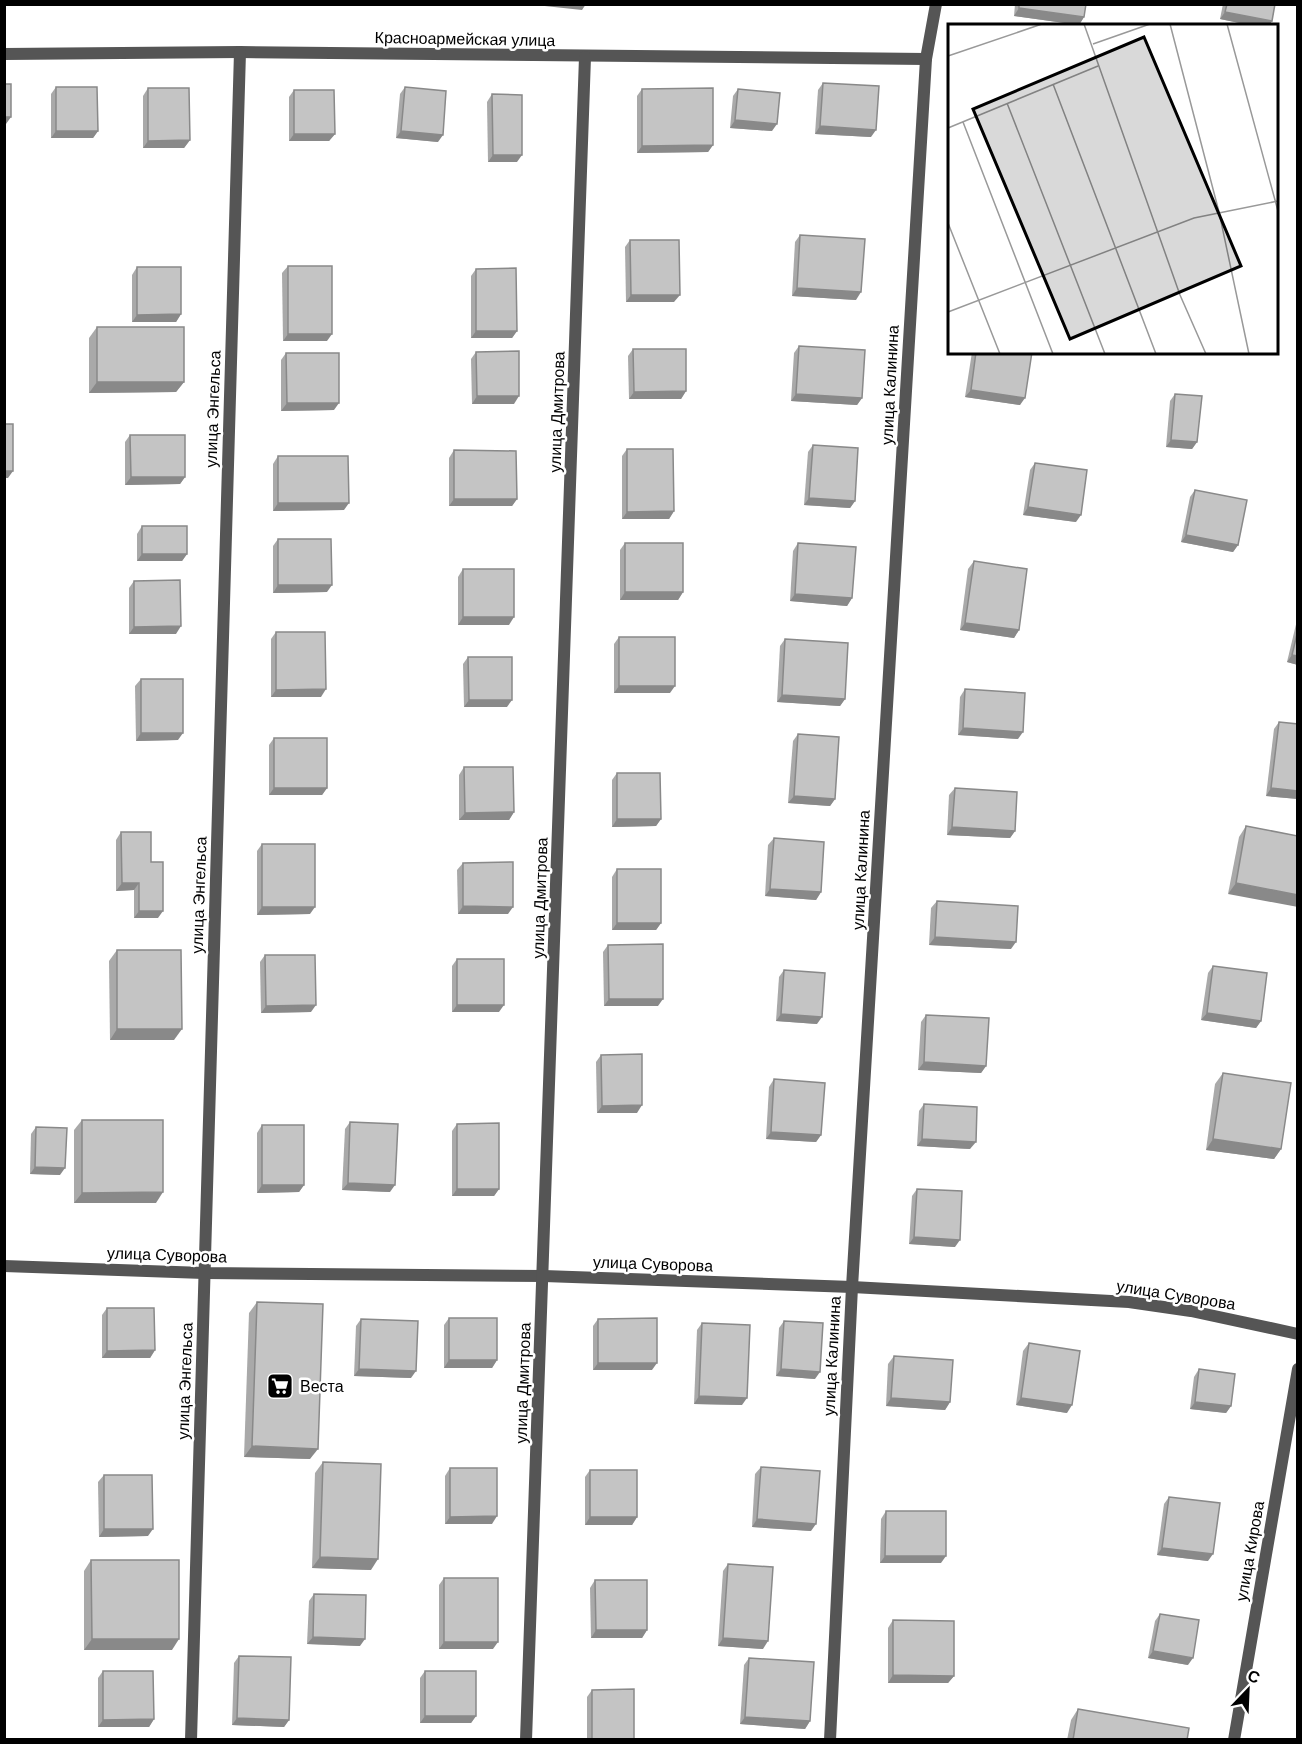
<svg xmlns="http://www.w3.org/2000/svg" width="1302" height="1744" viewBox="0 0 1302 1744" font-family="'DM Sans',sans-serif">
<rect width="100%" height="100%" fill="#fff"/>
<g fill="none" stroke-linecap="round" stroke-linejoin="round">
<g stroke="#555" stroke-width="12">
<path d="M4 54 240 52 926 59"/>
<path d="M4 1266 204 1273 544 1276 852 1287 1129 1302 1191 1311 1298 1334"/>
<path d="M191 1740 240 52"/>
<path d="M526 1740 585 57"/>
<path d="M830 1740 852 1287 926 59 936 4"/>
<path d="M1234 1740 1298 1369"/>
</g>
</g>
<g fill="#a9a9a9">
<path d="M1015 4H1086L1084 17 1079 25 1014 16Z"/>
<path d="M1223 4H1275L1272 21 1269 26H1254L1220 19Z"/>
<path d="M823 83 871 137 815 134 818 90Z"/>
<path d="M56 87 98 131 93 138H51V94Z"/>
<path d="M405 87 438 142 396 138 400 94Z"/>
<path d="M148 88 190 140 184 148H143V96Z"/>
<path d="M642 89 713 145 708 152 637 153V96Z"/>
<path d="M738 89 772 131 730 128 733 96Z"/>
<path d="M294 90 335 134 329 141H289V97Z"/>
<path d="M492 94 517 162H488L487 102Z"/>
<path d="M800 235 856 300 792 296 795 242Z"/>
<path d="M630 240 674 302H626L625 247Z"/>
<path d="M288 266 327 341H283L282 273Z"/>
<path d="M137 267 181 314 176 322H132V275Z"/>
<path d="M476 269 517 331 512 338H471V276Z"/>
<path d="M97 327 184 382 176 392 89 393V338Z"/>
<path d="M799 346 862 398 857 405 791 401 794 353Z"/>
<path d="M633 349 686 391 681 399H629L628 356Z"/>
<path d="M476 352 514 404H472L471 359Z"/>
<path d="M972 352H1032L1020 405 965 397Z"/>
<path d="M286 353 334 410 281 411V360Z"/>
<path d="M1175 394 1197 442 1192 449 1166 447 1170 401Z"/>
<path d="M130 435 185 477 180 484 125 485V442Z"/>
<path d="M813 445 855 501 850 508 804 505 808 452Z"/>
<path d="M627 449 674 511 669 519H622V456Z"/>
<path d="M454 450 517 499 512 506H449V458Z"/>
<path d="M278 456 344 510 273 511V464Z"/>
<path d="M1035 463 1076 522 1023 515 1030 470Z"/>
<path d="M1195 490 1238 545 1233 552 1181 542 1190 497Z"/>
<path d="M142 526 187 554 182 561H137V534Z"/>
<path d="M278 539 327 592 273 593V546Z"/>
<path d="M625 543 683 592 678 600H620V550Z"/>
<path d="M798 543 852 598 847 606 790 601 793 551Z"/>
<path d="M974 561 1019 630 1014 638 960 630 968 569Z"/>
<path d="M463 569 509 625H458V577Z"/>
<path d="M134 581 176 634H129V588Z"/>
<path d="M1298 616V665L1287 662Z"/>
<path d="M276 632 321 697H271V639Z"/>
<path d="M619 637 670 693H614V644Z"/>
<path d="M785 639 845 699 840 706 777 702 780 646Z"/>
<path d="M468 657 507 707H464L463 664Z"/>
<path d="M141 679 178 740 136 741 135 686Z"/>
<path d="M965 689 1018 739 958 735 960 697Z"/>
<path d="M1279 722 1298 799 1266 796 1274 729Z"/>
<path d="M798 734 835 799 830 806 788 803 793 741Z"/>
<path d="M274 738 327 788 322 795H269V745Z"/>
<path d="M464 767 514 812 509 820H459V775Z"/>
<path d="M617 773 661 819 656 826 612 827V780Z"/>
<path d="M955 788 1015 831 1010 838 947 835 949 795Z"/>
<path d="M1246 826 1298 836 1228 894 1239 837Z"/>
<path d="M121 832 158 918H134V890L116 891V840Z"/>
<path d="M774 838 821 892 816 900 765 896 768 845Z"/>
<path d="M262 844 310 914 257 915V851Z"/>
<path d="M463 863 508 914H458L457 870Z"/>
<path d="M617 869 661 923 656 930H612V877Z"/>
<path d="M937 901 1011 949 929 945 931 908Z"/>
<path d="M608 945 658 1006H604L603 952Z"/>
<path d="M117 950 174 1040H110L109 961Z"/>
<path d="M265 955 311 1012 261 1013 260 962Z"/>
<path d="M457 959 499 1012H452V966Z"/>
<path d="M1213 966 1261 1021 1256 1028 1201 1020 1208 973Z"/>
<path d="M784 970 817 1024 776 1021 779 977Z"/>
<path d="M926 1015 986 1066 981 1073 918 1070 921 1022Z"/>
<path d="M601 1055 637 1113H597L596 1062Z"/>
<path d="M1223 1073 1281 1149 1274 1159 1206 1150 1215 1084Z"/>
<path d="M774 1079 821 1135 816 1142 766 1139 769 1087Z"/>
<path d="M924 1104 970 1149 917 1146 919 1111Z"/>
<path d="M82 1120 156 1203H74V1130Z"/>
<path d="M350 1122 390 1192 342 1190 345 1129Z"/>
<path d="M457 1124 499 1189 494 1196H452V1131Z"/>
<path d="M262 1125 304 1185 299 1192 257 1193V1133Z"/>
<path d="M36 1127 60 1175 30 1174 31 1134Z"/>
<path d="M917 1189 955 1247 909 1244 912 1196Z"/>
<path d="M257 1302 310 1459 244 1457 249 1313Z"/>
<path d="M107 1308 155 1350 150 1358H102V1315Z"/>
<path d="M449 1318 497 1360 492 1368H444V1325Z"/>
<path d="M361 1319 411 1378 354 1376 356 1326Z"/>
<path d="M598 1319 652 1370H593V1326Z"/>
<path d="M784 1321 815 1379 776 1376 779 1328Z"/>
<path d="M702 1323 742 1405 694 1404 697 1330Z"/>
<path d="M1029 1343 1067 1413 1016 1405 1023 1351Z"/>
<path d="M894 1356 950 1402 945 1410 886 1406 888 1364Z"/>
<path d="M1199 1369 1231 1406 1226 1413 1190 1409 1194 1377Z"/>
<path d="M323 1462 371 1570 312 1568 315 1473Z"/>
<path d="M761 1467 811 1531 752 1527 755 1474Z"/>
<path d="M450 1468 492 1524H445V1476Z"/>
<path d="M590 1470 637 1517 632 1525H585V1477Z"/>
<path d="M104 1475 148 1536 99 1537 98 1482Z"/>
<path d="M1169 1497 1208 1561 1157 1555 1164 1504Z"/>
<path d="M886 1511 941 1563H880L881 1519Z"/>
<path d="M91 1560 172 1650H84V1571Z"/>
<path d="M728 1564 763 1649 718 1646 723 1571Z"/>
<path d="M444 1578 493 1649H439V1585Z"/>
<path d="M595 1580 647 1630 642 1638H591L590 1588Z"/>
<path d="M314 1594 360 1646 307 1644 309 1601Z"/>
<path d="M1160 1614 1188 1665 1148 1658 1155 1621Z"/>
<path d="M893 1620 954 1676 948 1683H888V1628Z"/>
<path d="M239 1656 289 1720 284 1727 232 1725 234 1663Z"/>
<path d="M749 1658 810 1721 805 1729 740 1724 744 1665Z"/>
<path d="M103 1671 154 1719 149 1727H98V1678Z"/>
<path d="M425 1671 476 1716 471 1723H420V1678Z"/>
<path d="M592 1690 634 1740H587V1697Z"/>
<path d="M1078 1709 1187 1740H1067L1071 1720Z"/>
</g>
<g fill="#898989">
<path d="M526 4H586L582 10Z"/>
<path d="M1019 8 1084 17 1079 25 1014 16Z"/>
<path d="M1225 12 1272 21 1269 26H1254L1220 19Z"/>
<path d="M4 117H11L6 124H4Z"/>
<path d="M735 120 777 124 772 131 730 128Z"/>
<path d="M820 126 876 130 871 137 815 134Z"/>
<path d="M56 131H98L93 138H51Z"/>
<path d="M401 131 443 135 438 142 396 138Z"/>
<path d="M294 134H335L329 141H289Z"/>
<path d="M190 140 184 148H143L148 141Z"/>
<path d="M713 145 708 152 637 153 642 146Z"/>
<path d="M493 155H522L517 162H488Z"/>
<path d="M797 288 861 292 856 300 792 296Z"/>
<path d="M631 295H680L674 302H626Z"/>
<path d="M181 314 176 322H132L137 315Z"/>
<path d="M476 331H517L512 338H471Z"/>
<path d="M288 334H332L327 341H283Z"/>
<path d="M97 382H184L176 392 89 393Z"/>
<path d="M971 390 1025 398 1020 405 965 397Z"/>
<path d="M686 391 681 399H629L634 392Z"/>
<path d="M796 394 862 398 857 405 791 401Z"/>
<path d="M477 396H519L514 404H472Z"/>
<path d="M287 403H339L334 410 281 411Z"/>
<path d="M1171 440 1197 442 1192 449 1166 447Z"/>
<path d="M4 471H13L8 478H4Z"/>
<path d="M131 477H185L180 484 125 485Z"/>
<path d="M809 498 855 501 850 508 804 505Z"/>
<path d="M454 499H517L512 506H449Z"/>
<path d="M278 503H349L344 510 273 511Z"/>
<path d="M1028 507 1081 515 1076 522 1023 515Z"/>
<path d="M674 511 669 519H622L627 512Z"/>
<path d="M1186 535 1238 545 1233 552 1181 542Z"/>
<path d="M142 554H187L182 561H137Z"/>
<path d="M278 585H332L327 592 273 593Z"/>
<path d="M625 592H683L678 600H620Z"/>
<path d="M795 594 852 598 847 606 790 601Z"/>
<path d="M463 617H514L509 625H458Z"/>
<path d="M965 623 1019 630 1014 638 960 630Z"/>
<path d="M181 626 176 634H129L134 627Z"/>
<path d="M1292 655 1298 656V665L1287 662Z"/>
<path d="M619 686H675L670 693H614Z"/>
<path d="M326 689 321 697H271L276 690Z"/>
<path d="M782 695 845 699 840 706 777 702Z"/>
<path d="M469 700H512L507 707H464Z"/>
<path d="M963 728 1023 732 1018 739 958 735Z"/>
<path d="M141 733H183L178 740 136 741Z"/>
<path d="M274 788H327L322 795H269Z"/>
<path d="M1271 788 1298 791V799L1266 796Z"/>
<path d="M794 796 835 799 830 806 788 803Z"/>
<path d="M514 812 509 820H459L465 813Z"/>
<path d="M617 819H661L656 826 612 827Z"/>
<path d="M952 827 1015 831 1010 838 947 835Z"/>
<path d="M122 883H139L134 890 116 891Z"/>
<path d="M1236 883 1298 895V907L1228 894Z"/>
<path d="M770 889 821 892 816 900 765 896Z"/>
<path d="M463 906 513 907 508 914H458Z"/>
<path d="M262 907H315L310 914 257 915Z"/>
<path d="M139 911H163L158 918H134Z"/>
<path d="M617 923H661L656 930H612Z"/>
<path d="M935 937 1016 942 1011 949 929 945Z"/>
<path d="M609 999H663L658 1006H604Z"/>
<path d="M316 1005 311 1012 261 1013 266 1006Z"/>
<path d="M457 1005H504L499 1012H452Z"/>
<path d="M1207 1013 1261 1021 1256 1028 1201 1020Z"/>
<path d="M781 1014 822 1017 817 1024 776 1021Z"/>
<path d="M117 1029H182L174 1040H110Z"/>
<path d="M924 1062 986 1066 981 1073 918 1070Z"/>
<path d="M642 1105 637 1113H597L602 1106Z"/>
<path d="M771 1132 821 1135 816 1142 766 1139Z"/>
<path d="M922 1139 976 1142 970 1149 917 1146Z"/>
<path d="M1213 1139 1281 1149 1274 1159 1206 1150Z"/>
<path d="M35 1167 65 1168 60 1175 30 1174Z"/>
<path d="M348 1183 395 1185 390 1192 342 1190Z"/>
<path d="M262 1185H304L299 1192 257 1193Z"/>
<path d="M457 1189H499L494 1196H452Z"/>
<path d="M163 1192 156 1203H74L82 1193Z"/>
<path d="M914 1237 960 1240 955 1247 909 1244Z"/>
<path d="M155 1350 150 1358H102L107 1351Z"/>
<path d="M449 1360H497L492 1368H444Z"/>
<path d="M598 1363H657L652 1370H593Z"/>
<path d="M359 1369 416 1371 411 1378 354 1376Z"/>
<path d="M781 1369 820 1372 815 1379 776 1376Z"/>
<path d="M699 1396 747 1398 742 1405 694 1404Z"/>
<path d="M891 1398 950 1402 945 1410 886 1406Z"/>
<path d="M1021 1398 1072 1405 1067 1413 1016 1405Z"/>
<path d="M1195 1402 1231 1406 1226 1413 1190 1409Z"/>
<path d="M252 1446 318 1449 310 1459 244 1457Z"/>
<path d="M497 1516 492 1524H445L450 1517Z"/>
<path d="M590 1517H637L632 1525H585Z"/>
<path d="M757 1519 816 1524 811 1531 752 1527Z"/>
<path d="M104 1529H153L148 1536 99 1537Z"/>
<path d="M1162 1548 1213 1554 1208 1561 1157 1555Z"/>
<path d="M885 1556H946L941 1563H880Z"/>
<path d="M320 1557 378 1559 371 1570 312 1568Z"/>
<path d="M596 1630H647L642 1638H591Z"/>
<path d="M313 1637 365 1639 360 1646 307 1644Z"/>
<path d="M723 1638 768 1641 763 1649 718 1646Z"/>
<path d="M92 1639H179L172 1650H84Z"/>
<path d="M444 1642H498L493 1649H439Z"/>
<path d="M1153 1651 1193 1658 1188 1665 1148 1658Z"/>
<path d="M893 1675 954 1676 948 1683H888Z"/>
<path d="M425 1716H476L471 1723H420Z"/>
<path d="M745 1717 810 1721 805 1729 740 1724Z"/>
<path d="M237 1718 289 1720 284 1727 232 1725Z"/>
<path d="M154 1719 149 1727H98L103 1720Z"/>
</g>
<g fill="#c4c4c4" stroke="#898989" stroke-width="1.5">
<path d="M1019 4H1086L1084 17 1019 8Z"/>
<path d="M1227 4H1275L1272 21 1225 12Z"/>
<path d="M823 83 879 86 876 130 820 126Z"/>
<rect x="4" y="84" width="7" height="33"/>
<path d="M56 87H97L98 131H56Z"/>
<path d="M405 87 446 91 443 135 401 131Z"/>
<path d="M148 88H189L190 140 148 141Z"/>
<path d="M713 88V145L642 146V89Z"/>
<path d="M738 89 780 93 777 124 735 120Z"/>
<path d="M294 90H334L335 134H294Z"/>
<path d="M492 94 522 95V155H493Z"/>
<path d="M800 235 865 239 861 292 797 288Z"/>
<path d="M630 240H679L680 295H631Z"/>
<rect x="288" y="266" width="44" height="68"/>
<path d="M137 267H181V314L137 315Z"/>
<path d="M516 268 517 331H476V269Z"/>
<rect x="97" y="327" width="87" height="55"/>
<path d="M799 346 865 350 862 398 796 394Z"/>
<path d="M633 349H686V391L634 392Z"/>
<path d="M519 351V396H477L476 352Z"/>
<path d="M976 352H1032L1025 398 971 390Z"/>
<path d="M286 353H339V403H287Z"/>
<path d="M1175 394 1202 396 1197 442 1171 440Z"/>
<rect x="4" y="424" width="9" height="47"/>
<path d="M130 435H185V477H131Z"/>
<path d="M813 445 858 448 855 501 809 498Z"/>
<path d="M627 449H673L674 511 627 512Z"/>
<path d="M454 450 516 451 517 499H454Z"/>
<path d="M278 456H348L349 503H278Z"/>
<path d="M1035 463 1087 470 1081 515 1028 507Z"/>
<path d="M1195 490 1247 500 1238 545 1186 535Z"/>
<rect x="142" y="526" width="45" height="28"/>
<path d="M278 539H331L332 585H278Z"/>
<rect x="625" y="543" width="58" height="49"/>
<path d="M798 543 856 547 852 598 795 594Z"/>
<path d="M974 561 1027 569 1019 630 965 623Z"/>
<rect x="463" y="569" width="51" height="48"/>
<path d="M180 580 181 626 134 627V581Z"/>
<path d="M1298 630V656L1292 655Z"/>
<path d="M276 632H325L326 689 276 690Z"/>
<rect x="619" y="637" width="56" height="49"/>
<path d="M785 639 848 643 845 699 782 695Z"/>
<path d="M468 657H512V700H469Z"/>
<rect x="141" y="679" width="42" height="54"/>
<path d="M965 689 1025 693 1023 732 963 728Z"/>
<path d="M1279 722 1298 724V791L1271 788Z"/>
<path d="M798 734 839 737 835 799 794 796Z"/>
<rect x="274" y="738" width="53" height="50"/>
<path d="M464 767H513L514 812 465 813Z"/>
<path d="M617 773H660L661 819H617Z"/>
<path d="M955 788 1017 792 1015 831 952 827Z"/>
<path d="M1246 826 1298 836V895L1236 883Z"/>
<path d="M121 832H151V862H163V911H139V883H122Z"/>
<path d="M774 838 824 842 821 892 770 889Z"/>
<rect x="262" y="844" width="53" height="63"/>
<path d="M513 862V907L463 906V863Z"/>
<rect x="617" y="869" width="44" height="54"/>
<path d="M937 901 1018 906 1016 942 935 937Z"/>
<path d="M663 944V999H609L608 945Z"/>
<path d="M117 950H181L182 1029H117Z"/>
<path d="M265 955H315L316 1005 266 1006Z"/>
<rect x="457" y="959" width="47" height="46"/>
<path d="M1213 966 1267 973 1261 1021 1207 1013Z"/>
<path d="M784 970 825 973 822 1017 781 1014Z"/>
<path d="M926 1015 989 1018 986 1066 924 1062Z"/>
<path d="M642 1054V1105L602 1106 601 1055Z"/>
<path d="M1223 1073 1291 1083 1281 1149 1213 1139Z"/>
<path d="M774 1079 825 1083 821 1135 771 1132Z"/>
<path d="M924 1104 977 1107 976 1142 922 1139Z"/>
<path d="M82 1120H163V1192L82 1193Z"/>
<path d="M350 1122 398 1124 395 1185 348 1183Z"/>
<path d="M499 1123V1189H457V1124Z"/>
<rect x="262" y="1125" width="42" height="60"/>
<path d="M36 1127 67 1128 65 1168 35 1167Z"/>
<path d="M917 1189 962 1191 960 1240 914 1237Z"/>
<path d="M257 1302 323 1304 318 1449 252 1446Z"/>
<path d="M107 1308H154L155 1350 107 1351Z"/>
<rect x="449" y="1318" width="48" height="42"/>
<path d="M657 1318V1363H598V1319Z"/>
<path d="M361 1319 418 1321 416 1371 359 1369Z"/>
<path d="M784 1321 823 1323 820 1372 781 1369Z"/>
<path d="M702 1323 750 1325 747 1398 699 1396Z"/>
<path d="M1029 1343 1080 1351 1072 1405 1021 1398Z"/>
<path d="M894 1356 953 1360 950 1402 891 1398Z"/>
<path d="M1199 1369 1235 1374 1231 1406 1195 1402Z"/>
<path d="M323 1462 381 1464 378 1559 320 1557Z"/>
<path d="M761 1467 820 1471 816 1524 757 1519Z"/>
<path d="M450 1468H497V1516L450 1517Z"/>
<rect x="590" y="1470" width="47" height="47"/>
<path d="M104 1475H152L153 1529H104Z"/>
<path d="M1169 1497 1220 1503 1213 1554 1162 1548Z"/>
<path d="M886 1511H946V1556H885Z"/>
<path d="M91 1560H179V1639H92Z"/>
<path d="M728 1564 773 1567 768 1641 723 1638Z"/>
<rect x="444" y="1578" width="54" height="64"/>
<path d="M595 1580H647V1630H596Z"/>
<path d="M314 1594 366 1595 365 1639 313 1637Z"/>
<path d="M1160 1614 1199 1620 1193 1658 1153 1651Z"/>
<path d="M893 1620 954 1621V1676L893 1675Z"/>
<path d="M239 1656 291 1657 289 1720 237 1718Z"/>
<path d="M749 1658 814 1662 810 1721 745 1717Z"/>
<path d="M103 1671H153L154 1719 103 1720Z"/>
<rect x="425" y="1671" width="51" height="45"/>
<path d="M634 1689V1740H592V1690Z"/>
<path d="M1078 1709 1189 1728 1187 1740H1073Z"/>
</g>
<defs>
<symbol id="supermarket-square" viewBox="-11 -11 22 22"><rect x="-9" y="-9" width="18" height="18" rx="4" fill="#000" stroke="#fff"/><path d="M-6-5.5h2.5l.6 2H6L4.5 2H-2.5L-4.4-4H-6ZM-1.5 3.2a1.3 1.3 0 1 0 .1 0ZM3 3.2a1.3 1.3 0 1 0 .1 0Z" fill="#fff"/></symbol>
</defs>
<g fill-rule="evenodd">
<use href="#supermarket-square" x="265" y="1371" width="30" height="30"/>
</g>
<g text-anchor="middle" dominant-baseline="central" stroke-width="5" stroke-linejoin="round" paint-order="stroke">
<g font-size="16" fill="#000" stroke="#fff">
<text transform="translate(465 39) rotate(1)">Красноармейская улица</text>
<text transform="translate(890 385) rotate(-87)">улица Калинина</text>
<text transform="translate(213 409) rotate(-88)">улица Энгельса</text>
<text transform="translate(557 412) rotate(-88)">улица Дмитрова</text>
<text transform="translate(861 870) rotate(-87)">улица Калинина</text>
<text transform="translate(199 895) rotate(-88)">улица Энгельса</text>
<text transform="translate(540 898) rotate(-88)">улица Дмитрова</text>
<text transform="translate(167 1255) rotate(2)">улица Суворова</text>
<text transform="translate(653 1264) rotate(2)">улица Суворова</text>
<text transform="translate(1176 1295) rotate(9)">улица Суворова</text>
<text transform="translate(832 1356) rotate(-87)">улица Калинина</text>
<text transform="translate(185 1381) rotate(-88)">улица Энгельса</text>
<text transform="translate(523 1383) rotate(-88)">улица Дмитрова</text>
<text transform="translate(1250 1551) rotate(-80)">улица Кирова</text>
</g>
<g font-size="16" fill="#000" stroke="#fff" text-anchor="start">
<text x="300" y="1386">Веста</text>
</g>
</g>
<g transform="translate(948 24)">
<rect width="330" height="330" fill="#fff"/>
<path fill="none" stroke="#999" stroke-width="1.5" d="M136 0 232 271 258 330M222 0 271 188 301 330M279 0 330 187M145 20 202 0M0 32 94 0M105 60 208 330M59 79 157 330M15 98 105 330M0 104 150 42M0 199 52 330M0 288 246 194 330 177"/>
<path fill="#000" fill-opacity="0.15" stroke="#000" stroke-width="3" d="M196 13 293 242 122 315 25 85Z"/>
<rect width="330" height="330" fill="none" stroke="#000" stroke-width="3"/>
</g>
<rect width="1302" height="1744" fill="none" stroke="#000000" stroke-width="12"/>
<g transform="translate(1248 1690) rotate(23)" stroke="#ffffff" stroke-width="4.5" paint-order="stroke">
<path d="M0-4.5L10 22L0 15L-10 22Z" fill="#000000"/>
<text y="-9" font-size="16" font-weight="bold" text-anchor="middle" fill="#000000">С</text>
</g>
</svg>
